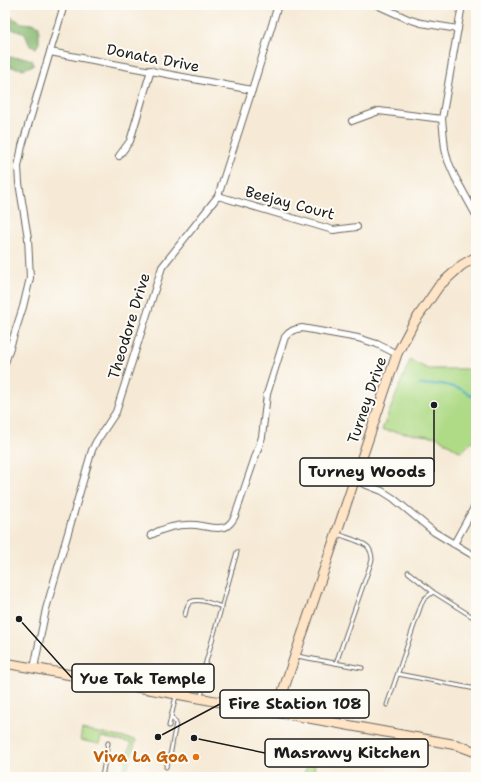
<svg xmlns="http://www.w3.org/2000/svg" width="481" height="782" viewBox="0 0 481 782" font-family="'Shantell Sans',sans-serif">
<rect width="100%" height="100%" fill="#fdfcf7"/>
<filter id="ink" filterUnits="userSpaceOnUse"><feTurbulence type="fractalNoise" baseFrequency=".025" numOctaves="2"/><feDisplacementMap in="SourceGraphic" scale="8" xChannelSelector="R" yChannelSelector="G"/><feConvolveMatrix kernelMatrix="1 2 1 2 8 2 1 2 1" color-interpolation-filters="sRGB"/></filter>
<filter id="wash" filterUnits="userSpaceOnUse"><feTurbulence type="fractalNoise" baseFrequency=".012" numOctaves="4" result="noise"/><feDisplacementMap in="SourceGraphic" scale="16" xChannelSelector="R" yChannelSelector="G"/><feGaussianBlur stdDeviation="0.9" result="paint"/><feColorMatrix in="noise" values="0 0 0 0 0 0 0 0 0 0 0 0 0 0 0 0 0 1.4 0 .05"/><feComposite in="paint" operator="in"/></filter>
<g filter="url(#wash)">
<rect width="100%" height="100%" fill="#f6ead6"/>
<g fill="#afda86" stroke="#667b51">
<path d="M410 360 428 369H466L476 373V438L461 452 437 437 382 430Z"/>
<path d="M82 730 136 740 125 777H121L131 743 101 737 99 744 80 740Z"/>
<path d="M314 762H315L314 770 348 776V777H304C305 770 306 765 314 762Z"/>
</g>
<g fill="#8bba73" stroke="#546b48">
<path d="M5 15H7L22 23 34 24 39 26V43L36 48 30 46 25 34 9 28 5 29Z"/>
<path d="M5 57 26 58 32 60 34 65 23 69 5 66Z"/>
</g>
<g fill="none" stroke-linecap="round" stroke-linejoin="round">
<path stroke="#41aac1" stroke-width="2" d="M419 385 442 384 461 389 476 399"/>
</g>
</g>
<g filter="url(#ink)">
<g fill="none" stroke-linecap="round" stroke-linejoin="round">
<defs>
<g id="lane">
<path d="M408 572 433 592 476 619"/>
<path d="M185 615C186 612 186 608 188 605 193 595 213 604 222 607"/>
<path d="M297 656 362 668"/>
<path d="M336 663 372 560C372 555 371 551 368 547 364 542 345 537 338 534"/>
<path d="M398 674 476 689"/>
<path d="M185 695 195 684 200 674 204 669"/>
<path d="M201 697 205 675 204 669 237 552"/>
<path d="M387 705 421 605 424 599 433 592"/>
<path d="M169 726 171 717"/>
<path d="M166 767 170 756 176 723 171 717 176 696"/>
<path d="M102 777 108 743"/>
</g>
<g id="street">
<path d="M377 5 408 19 421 23 458 29"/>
<path d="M462 5 442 119 445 149 448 161 455 177 476 215"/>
<path d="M50 52 252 90"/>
<path d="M352 121 379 111 442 119"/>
<path d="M119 156 130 141 151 70"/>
<path d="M218 196 333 230 357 227"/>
<path d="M5 363 23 307 30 278 28 238 19 183 18 167 22 146 64 5"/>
<path d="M354 480 382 491 393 498 434 532 476 557"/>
<path d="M151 535C165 527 180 524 196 525 205 526 216 530 225 527 230 525 233 520 235 516L262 437 267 394 285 337C290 331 294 329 302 328L358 338 377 344 397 354"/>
<path d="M454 544 476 504"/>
<path d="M34 668 46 609 92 450 96 442 116 412 162 267 218 196 252 90 278 5"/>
</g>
<g id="secondary">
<path d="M5 663 457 745 476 752"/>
<path d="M276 712 397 354 413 324 439 286 462 265 476 257"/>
</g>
</defs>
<use href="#lane" stroke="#68645d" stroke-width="5"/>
<use href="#street" stroke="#68645d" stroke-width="8"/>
<use href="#secondary" stroke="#68645d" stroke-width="11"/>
<use href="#lane" stroke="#fff" stroke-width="3"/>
<use href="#street" stroke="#fff" stroke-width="6"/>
<use href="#secondary" stroke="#ffe4c6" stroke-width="9"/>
</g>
</g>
<circle fill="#e8710a" stroke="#fdfcf7" stroke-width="1.5" cx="196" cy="757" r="4"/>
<g text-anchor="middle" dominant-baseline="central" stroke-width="4" stroke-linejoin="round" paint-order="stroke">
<g font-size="15" fill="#1c1c1c" stroke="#fdfcf7">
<text transform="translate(153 58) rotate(11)">Donata Drive</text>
<text transform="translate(290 203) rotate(15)">Beejay Court</text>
<text transform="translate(129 326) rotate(-73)">Theodore Drive</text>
<text transform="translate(367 400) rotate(-71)">Turney Drive</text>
</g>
<g font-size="15" font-weight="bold" fill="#c56008" stroke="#fdfcf7" text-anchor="end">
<text x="188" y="757">Viva La Goa</text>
</g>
</g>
<path fill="none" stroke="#1c1c1c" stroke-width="1.5" d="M434 405L434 472M19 619L72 678M158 737L220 704M194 738L265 753"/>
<g fill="#1c1c1c" stroke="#fdfcf7" stroke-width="1.5">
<circle cx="434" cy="405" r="4"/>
<circle cx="19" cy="619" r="4"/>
<circle cx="158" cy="737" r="4"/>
<circle cx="194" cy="738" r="4"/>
</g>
<g fill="#fdfcf7" stroke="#1c1c1c" stroke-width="1.5">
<rect x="300" y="458" width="134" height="28" rx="4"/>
<rect x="72" y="664" width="142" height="28" rx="4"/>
<rect x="220" y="690" width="149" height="28" rx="4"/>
<rect x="265" y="739" width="163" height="28" rx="4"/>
</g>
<g font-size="16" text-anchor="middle" font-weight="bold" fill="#1c1c1c">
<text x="367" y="477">Turney Woods</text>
<text x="143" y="684">Yue Tak Temple</text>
<text x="295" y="709">Fire Station 108</text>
<text x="347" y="758">Masrawy Kitchen</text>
</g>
<rect width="481" height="782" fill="none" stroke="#fdfcf7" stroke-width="20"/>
</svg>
